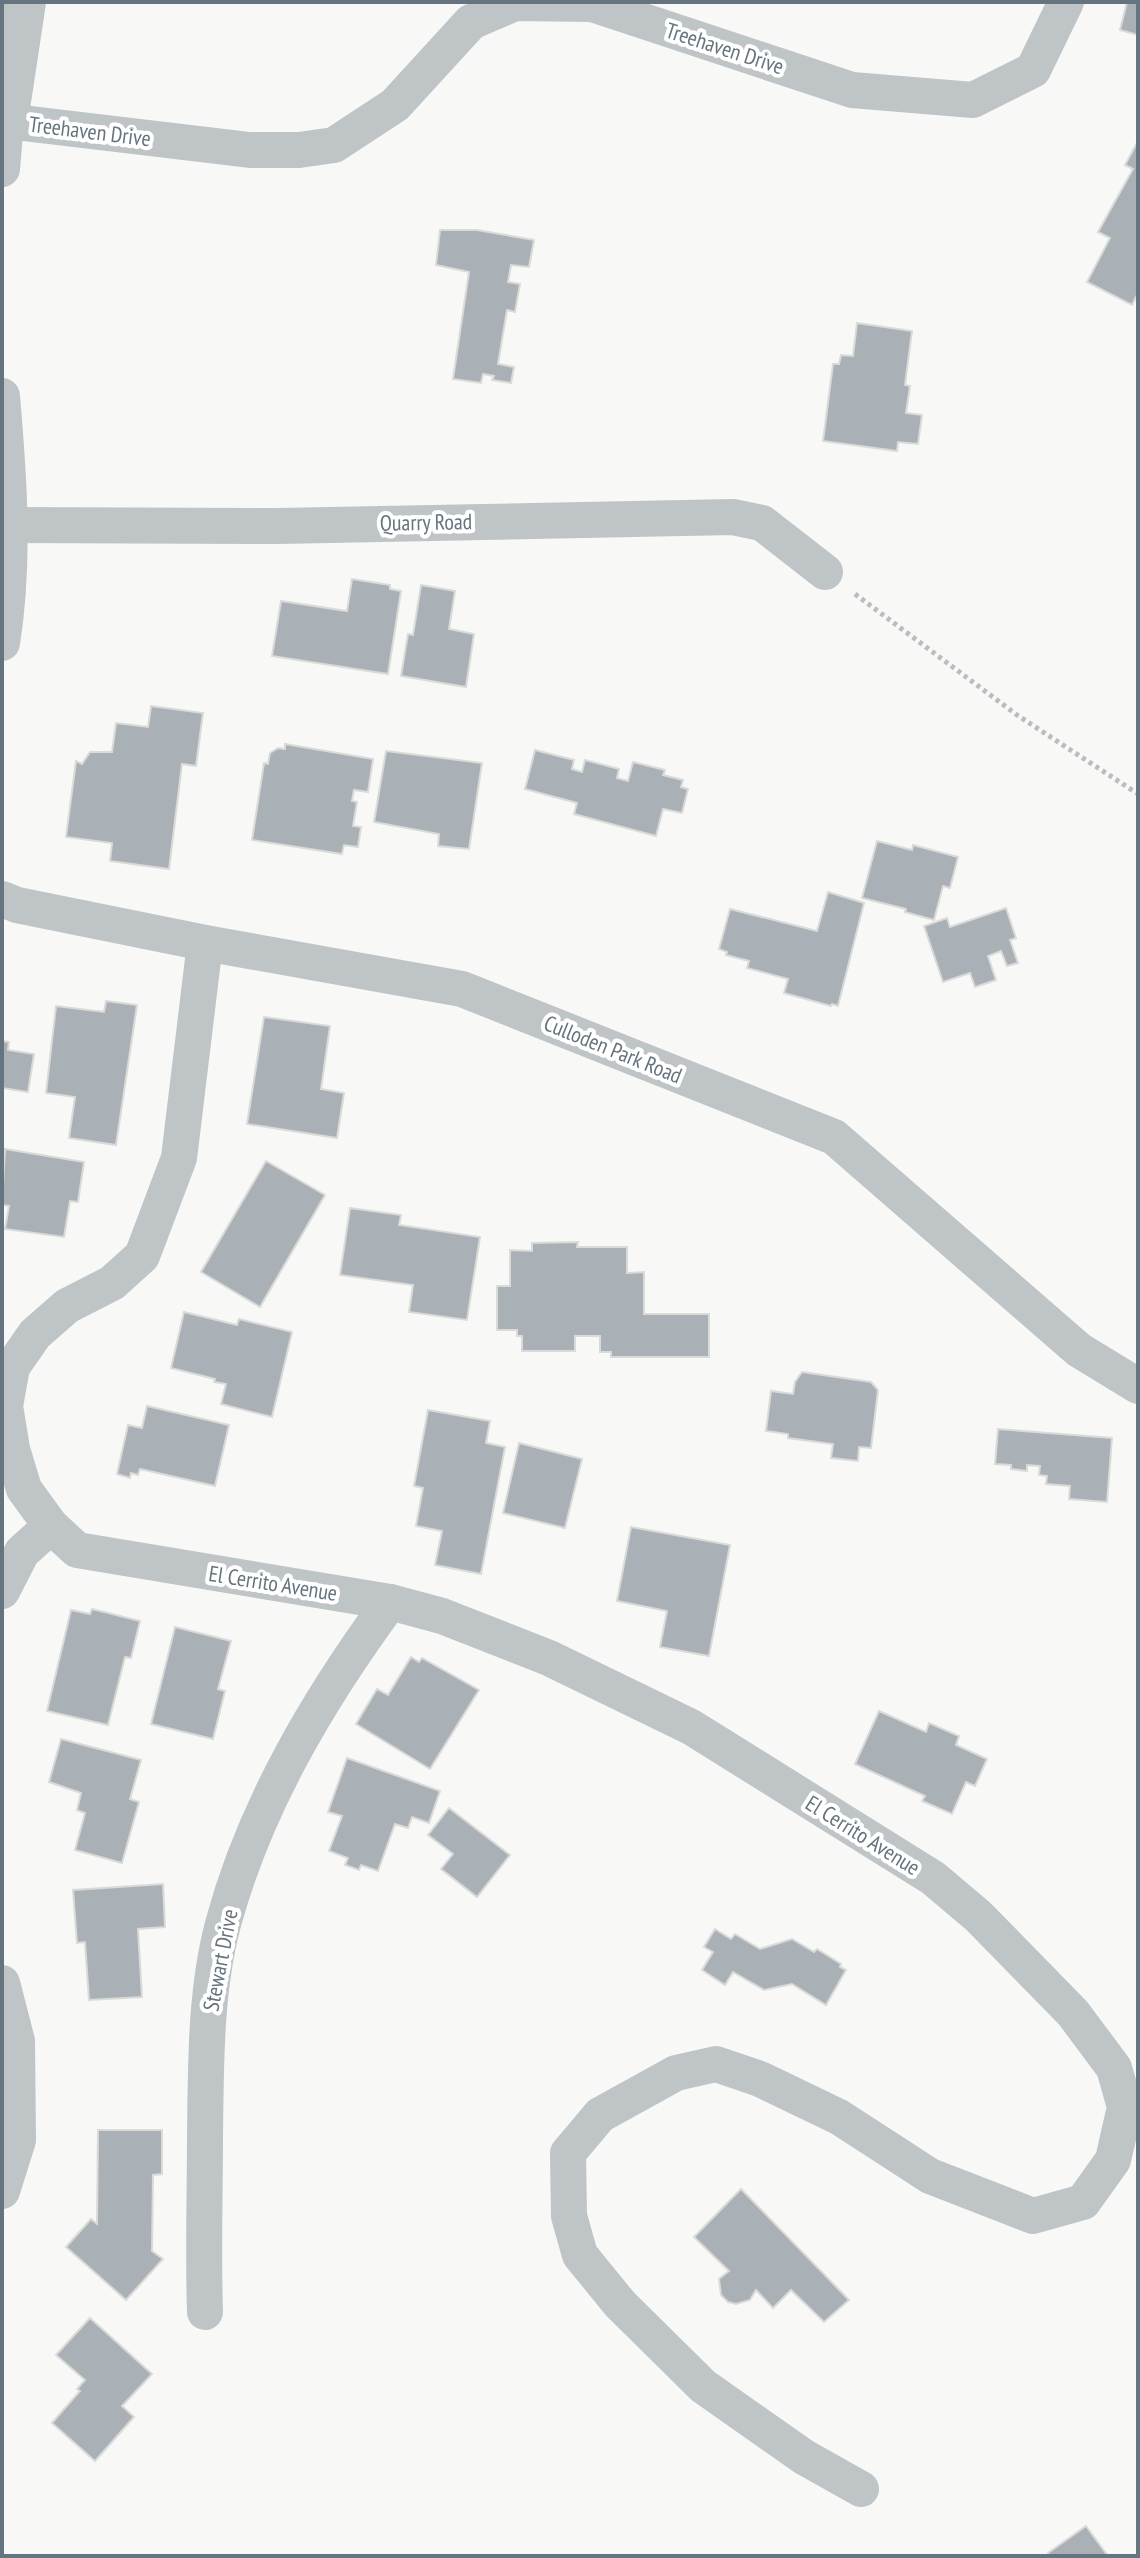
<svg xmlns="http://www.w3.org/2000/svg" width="1140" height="2558" viewBox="0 0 1140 2558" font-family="'PT Sans Narrow',sans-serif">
<rect width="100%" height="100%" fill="#f8f8f6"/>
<g fill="#a9b1b6" stroke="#dadad8" stroke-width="2">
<path d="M1127 2H1138V35L1120 30Z"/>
<path d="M1138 141V293L1132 305 1087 282 1110 238 1098 232 1133 169 1125 165Z"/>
<path d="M440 230H477L534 240 529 267 511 265 508 282 520 284 515 312 507 310 498 364 514 367 511 383 492 380 494 376 483 374 481 383 453 379 469 272 436 265Z"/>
<path d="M857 323 912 331 905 385 910 386 906 413 922 415 918 444 898 442 897 451 823 441 833 364H839L841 355 853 356Z"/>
<path d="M352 579 390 585V589L401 591 388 674 272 656 281 601 347 611Z"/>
<path d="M421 585 455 591 449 629 474 634 466 687 401 676 408 634 413 635Z"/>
<path d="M151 706 203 713 196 766 182 764 169 869 110 861 112 843 66 837 76 761 82 764 90 752H112L116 723 148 727Z"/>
<path d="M285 744 373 759 368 792 354 790 352 801 357 802 353 826 361 827 358 847 344 845 342 854 252 840 264 763 268 764 270 753 278 748 285 749Z"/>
<path d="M535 750 574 760 572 769 582 772 585 760 619 769 617 778 628 781 633 762 665 770 663 775 683 780 681 787 688 789 682 813 663 809 656 836 574 814 577 803 525 789Z"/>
<path d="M386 751 482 763 469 849 438 846 439 834 374 822Z"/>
<path d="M877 841 912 850 913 845 958 857 950 888 943 886 934 920 905 912 906 909 862 898Z"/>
<path d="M828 892 864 903 838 1006 832 1004 831 1006 784 993 788 979 747 968 749 961 726 955 727 952 719 949 730 909 817 931Z"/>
<path d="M1006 908 1016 938 1010 940 1018 963 1007 966 1001 951 988 956 996 980 975 987 970 973 943 982 924 926 947 918 950 927Z"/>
<path d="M106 1001 137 1005 116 1145 69 1138 75 1097 46 1093 56 1006 104 1012Z"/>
<path d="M264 1017 330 1026 321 1089 344 1093 337 1138 247 1124Z"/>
<path d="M2 1041 9 1042 8 1050 34 1054 28 1092 2 1088Z"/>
<path d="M5 1149 84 1162 78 1202 70 1201 64 1237 5 1229 9 1206 2 1205Z"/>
<path d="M266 1161 325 1195 260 1307 201 1272Z"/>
<path d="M350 1208 401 1215 399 1225 480 1237 467 1320 409 1312 413 1285 340 1275Z"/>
<path d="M578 1242 577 1247H627V1273L644 1272V1314H709V1357H611V1352H600V1336H575V1351H522V1336H517V1330H497V1286H510V1250L532 1251V1243Z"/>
<path d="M184 1312 237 1325 239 1319 292 1332 272 1417 221 1404 226 1384 214 1382 215 1379 171 1368Z"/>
<path d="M802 1372 871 1382 878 1390 871 1448 859 1447 858 1461 831 1458 833 1444 788 1438V1434L766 1431 771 1391 793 1394 795 1382Z"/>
<path d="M147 1406 229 1425 215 1486 140 1469 138 1475 131 1473 130 1478 117 1474 128 1425 142 1428Z"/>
<path d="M428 1410 490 1421 486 1443 505 1447 481 1574 435 1565 442 1531 416 1526 423 1488 414 1486Z"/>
<path d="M998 1429 1112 1438 1107 1502 1069 1499 1070 1486 1046 1484 1047 1476 1039 1475 1040 1466 1027 1465V1471L1011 1469V1465L995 1464Z"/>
<path d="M519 1443 582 1459 565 1528 503 1513Z"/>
<path d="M631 1527 730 1545 709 1656 660 1647 667 1611 617 1601Z"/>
<path d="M92 1609 140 1621 131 1658 125 1657 108 1725 47 1711 71 1610 90 1614Z"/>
<path d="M175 1627 231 1641 218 1689 225 1691 213 1739 151 1724Z"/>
<path d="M411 1657 419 1662 422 1658 479 1690 430 1769 356 1724 377 1689 388 1695Z"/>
<path d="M879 1711 926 1732 929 1723 959 1736 956 1745 987 1759 975 1786 966 1782 952 1814 922 1801 925 1796 855 1764Z"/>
<path d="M61 1739 141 1760 130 1799 139 1802 122 1863 75 1850 85 1813 77 1810 81 1793 49 1782Z"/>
<path d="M347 1758 440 1791 429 1823 412 1817 408 1828 395 1824 378 1871 361 1865 359 1870 345 1865 348 1858 329 1851 342 1816 328 1812Z"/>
<path d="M449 1808 510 1855 477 1897 441 1869 453 1854 428 1835Z"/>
<path d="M163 1884 165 1927 138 1929 142 1997 89 2000 85 1942 77 1943 73 1890Z"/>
<path d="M715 1929 731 1939 735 1934 760 1949 792 1939 814 1952 817 1949 841 1964 840 1967 846 1970 826 2005 792 1984 764 1990 733 1972 725 1985 702 1970 713 1952 704 1947Z"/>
<path d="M98 2130H162V2174L153 2175 152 2251 163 2259 126 2300 66 2247 91 2219 97 2224Z"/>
<path d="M741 2189 849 2300 824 2322 791 2290 773 2308 756 2290 750 2300 736 2304 728 2302 721 2295 719 2279 729 2271 694 2237Z"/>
<path d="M90 2318 152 2374 122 2406 134 2417 95 2461 52 2423 80 2391 77 2389 85 2380 56 2355Z"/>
<path d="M1086 2526 1108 2556H1050L1048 2553Z"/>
</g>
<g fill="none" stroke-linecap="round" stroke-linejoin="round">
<path stroke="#babdbf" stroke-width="5" stroke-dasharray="4 4" stroke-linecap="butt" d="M855 594 1017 715 1138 794"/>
<g stroke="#bfc4c7" stroke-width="36">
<path d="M2 169 6 121 250 150H299L334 145 395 105 471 22 515 3 592 4 852 90 973 100 1033 70 1066 2"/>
<path d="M2 396C9 477 15 562 2 643"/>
<path d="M9 525 278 526 733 517 762 523 825 572"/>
<path d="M2 899 17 905 205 943 462 989 834 1137 1079 1350 1138 1386"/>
<path d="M205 943 179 1158 142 1256 112 1283 67 1306 35 1334 12 1367 5 1406 12 1449 24 1489 51 1526 77 1550 390 1602 442 1616 549 1658 691 1727 933 1878 978 1916 1073 2013 1114 2068 1125 2107 1113 2160 1083 2202 1033 2216 930 2176 839 2117 760 2079 716 2064 676 2073 600 2115 568 2153 569 2216 580 2255 620 2304 703 2386 804 2457 861 2489"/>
<path d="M2 1591 22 1552 51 1526"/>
<path d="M2 1983 17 2041 18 2140 2 2191"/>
<path d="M205 2312C203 2253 205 2194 205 2135 206 2065 205 1992 223 1924 255 1806 318 1700 390 1602"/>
</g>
<path stroke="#bfc4c7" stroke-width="44" d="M2 121H6L24 2"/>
</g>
<g text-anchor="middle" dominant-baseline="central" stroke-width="8" stroke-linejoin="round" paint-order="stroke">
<g font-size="22" fill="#65747f" stroke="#fff">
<text transform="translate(725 48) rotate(18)">Treehaven Drive</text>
<text transform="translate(90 131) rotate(7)">Treehaven Drive</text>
<text transform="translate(426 522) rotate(-1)">Quarry Road</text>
<text transform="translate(613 1049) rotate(22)">Culloden Park Road</text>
<text transform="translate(273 1583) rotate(9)">El Cerrito Avenue</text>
<text transform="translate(863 1835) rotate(32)">El Cerrito Avenue</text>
<text transform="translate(220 1960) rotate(-79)">Stewart Drive</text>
</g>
</g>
<rect width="1140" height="2558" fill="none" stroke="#65747f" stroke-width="8"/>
</svg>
